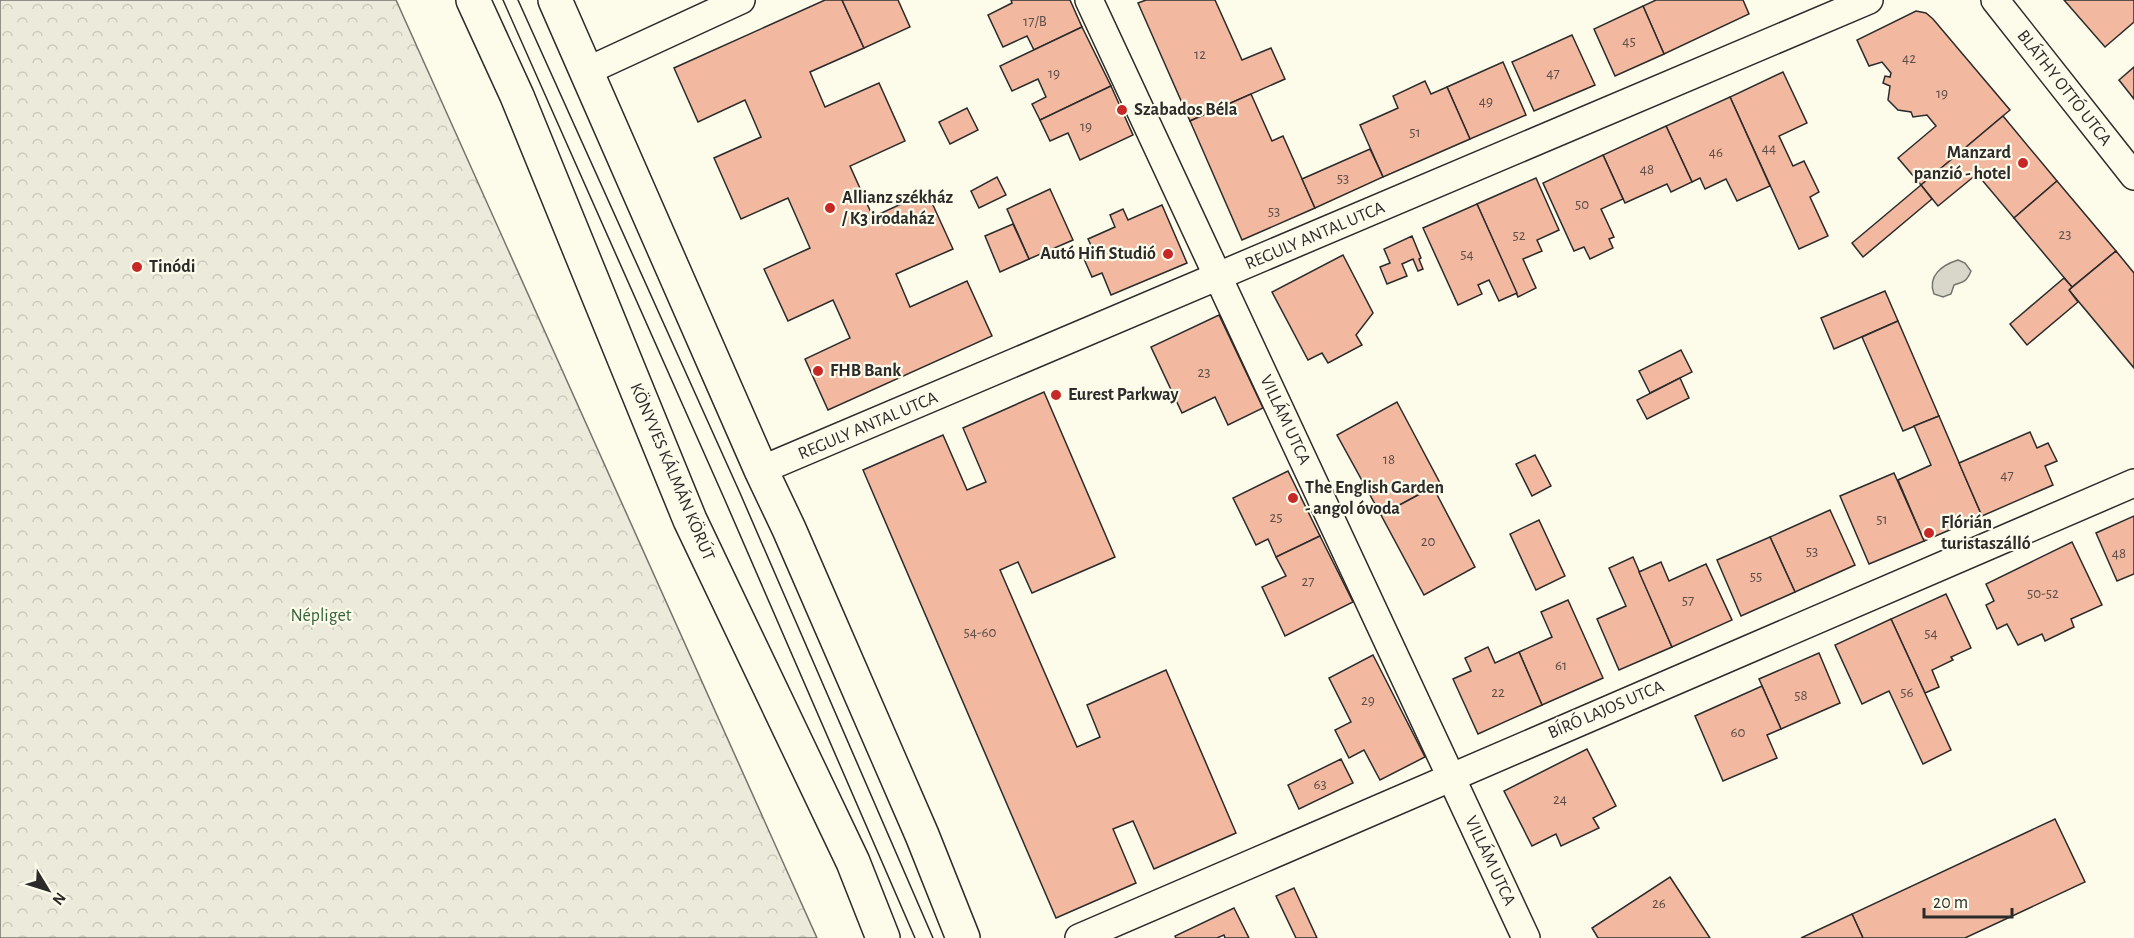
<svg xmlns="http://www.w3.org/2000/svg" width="2134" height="938" viewBox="0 0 2134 938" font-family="'Alegreya Sans',sans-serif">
<defs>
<pattern id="forest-crowns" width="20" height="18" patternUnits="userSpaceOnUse" patternTransform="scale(1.5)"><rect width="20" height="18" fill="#ecebdb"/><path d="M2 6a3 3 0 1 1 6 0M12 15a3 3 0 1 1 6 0" fill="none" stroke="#cbcabc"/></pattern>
</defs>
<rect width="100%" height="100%" fill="#fdfbea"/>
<path fill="url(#forest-crowns)" stroke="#74746e" stroke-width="1.5" d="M0 0H396L817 938H0Z"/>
<path fill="#d8d7c9" stroke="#74746e" stroke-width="1.5" d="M1958 260 1965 263 1971 271C1967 281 1964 282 1954 285L1951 294 1943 297 1934 294C1927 276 1942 265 1958 260Z"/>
<g fill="#f2b8a0" stroke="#2b2b2b" stroke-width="1.5">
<path d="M825 0H842L864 48 810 72 825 107 879 83 905 141 850 166 873 217 927 192 953 249 896 274 910 307 967 281 992 336 828 410 805 359 850 338 833 300 788 321 764 269 810 248 788 198 741 219 714 158 761 137 745 100 698 122 674 68Z"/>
<path d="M842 0H898L910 27 864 48Z"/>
<path d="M1011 0H1070L1082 27 1034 50 1027 36 1003 47 988 15 1012 3Z"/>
<path d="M1146 0H1215L1242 60 1271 48 1285 79 1190 121 1138 3Z"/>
<path d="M1656 0H1743L1749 14 1664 54 1643 6Z"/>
<path d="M2064 0H2134V22L2105 47Z"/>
<path d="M1643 6 1664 54 1615 76 1594 29Z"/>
<path d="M1916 11 1926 13 1933 19 2010 110 1921 185 1898 158 1936 126 1927 115 1913 117 1911 112 1898 110 1888 100 1890 86 1883 83 1885 76 1890 77 1891 73 1882 62 1869 66 1857 40Z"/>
<path d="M1082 27 1111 86 1040 120 1032 104 1046 97 1038 79 1012 91 1000 66Z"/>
<path d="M1572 35 1595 85 1534 111 1512 62Z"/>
<path d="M1503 62 1526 115 1470 139 1447 87Z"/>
<path d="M2134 67V99L2119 80Z"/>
<path d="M1783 72 1807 123 1779 136 1793 166 1804 161 1819 192 1810 197 1828 236 1799 249 1730 97Z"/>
<path d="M1425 81 1431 94 1447 87 1470 139 1383 177 1360 125 1398 108 1393 96Z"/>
<path d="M1111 86 1133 135 1080 160 1068 133 1050 141 1040 120Z"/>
<path d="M1251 94 1272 141 1283 136 1315 208 1242 240 1190 121Z"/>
<path d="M1730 97 1770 186 1737 201 1726 179 1705 189 1700 178 1692 182 1666 126Z"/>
<path d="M967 108 978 130 950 144 939 122Z"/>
<path d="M2003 116 2057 181 2014 218 1977 174 1938 206 1921 185Z"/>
<path d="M1666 126 1692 182 1671 192 1667 184 1625 203 1603 155Z"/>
<path d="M1370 149 1383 177 1315 208 1302 179Z"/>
<path d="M1603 155 1623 199 1601 209 1614 237 1609 239 1613 248 1590 259 1584 247 1574 251 1543 183Z"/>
<path d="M997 177 1006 195 979 208 971 191Z"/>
<path d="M1536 178 1559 230 1537 240 1542 251 1523 259 1536 288 1518 297 1477 204Z"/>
<path d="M2057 181 2116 251 2072 287 2014 218Z"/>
<path d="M1921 185 1932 199 1863 257 1852 243Z"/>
<path d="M1050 189 1073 240 1029 259 1007 209Z"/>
<path d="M1477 204 1517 293 1499 301 1489 280 1478 285 1482 294 1458 305 1423 228Z"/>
<path d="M1162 205 1187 263 1111 295 1102 273 1092 277 1084 259 1095 254 1088 239 1115 227 1110 215 1123 209 1128 220Z"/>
<path d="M1013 224 1029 259 1000 272 985 236Z"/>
<path d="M1412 236 1421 258 1419 259 1423 269 1418 271 1413 259 1402 264 1407 276 1387 284 1380 267 1390 263 1384 249Z"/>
<path d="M2116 251 2134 273V368L2069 290Z"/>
<path d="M1343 255 1373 313 1356 335 1362 345 1328 363 1322 353 1308 360 1272 292Z"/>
<path d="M2064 278 2072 287 2069 290 2078 302 2027 345 2010 324Z"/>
<path d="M1885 291 1898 321 1834 349 1821 318Z"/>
<path d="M1219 315 1263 408 1228 425 1215 397 1182 413 1151 347Z"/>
<path d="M1898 321 1939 416 1903 431 1862 337Z"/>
<path d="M1681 350 1692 372 1650 393 1639 371Z"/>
<path d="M1680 378 1689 398 1647 419 1637 400Z"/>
<path d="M1044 392 1115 557 1032 593 1018 562 1000 570 1077 747 1100 737 1087 705 1166 670 1236 833 1154 869 1133 821 1113 829 1136 883 1056 918 863 470 943 435 967 490 986 482 963 428Z"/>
<path d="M1397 402 1440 483 1381 515 1337 435Z"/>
<path d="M1939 416 1982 516 1924 541 1898 480 1931 465 1914 426Z"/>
<path d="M2030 432 2037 448 2048 443 2057 461 2045 466 2053 485 1982 516 1959 463Z"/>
<path d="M1535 455 1551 486 1532 496 1516 464Z"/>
<path d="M1288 471 1320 536 1276 557 1268 539 1256 545 1233 498Z"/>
<path d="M1894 473 1924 541 1869 564 1840 496Z"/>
<path d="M1433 487 1475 567 1424 595 1381 515Z"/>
<path d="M1830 510 1855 565 1795 592 1770 537Z"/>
<path d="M2134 516V574L2117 581 2096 533Z"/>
<path d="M1539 520 1565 576 1536 590 1510 534Z"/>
<path d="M1320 536 1353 602 1285 636 1262 587 1286 576 1276 557Z"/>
<path d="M1770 537 1795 592 1741 616 1717 560Z"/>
<path d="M2072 542 2102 605 2071 619 2074 627 2045 641 2042 634 2018 645 2007 624 1997 629 1986 605 1994 601 1986 584Z"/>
<path d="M1633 557 1672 647 1619 670 1597 619 1626 606 1609 568Z"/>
<path d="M1661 562 1669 581 1706 564 1732 620 1672 647 1639 572Z"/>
<path d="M1946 594 1971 648 1951 657 1953 660 1932 670 1939 687 1925 693 1891 619Z"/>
<path d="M1568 600 1603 678 1542 705 1519 652 1552 637 1541 612Z"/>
<path d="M1891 619 1951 750 1923 764 1889 691 1862 704 1835 645Z"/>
<path d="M1488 647 1495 663 1519 652 1542 705 1478 734 1453 679 1471 671 1465 658Z"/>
<path d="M1819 653 1840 703 1781 729 1759 679Z"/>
<path d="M1373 655 1425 757 1380 780 1364 750 1349 758 1335 730 1351 722 1329 678Z"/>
<path d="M1762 686 1781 729 1767 735 1777 758 1723 781 1695 716Z"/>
<path d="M1587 749 1616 806 1593 818 1599 828 1561 846 1556 834 1532 846 1504 791Z"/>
<path d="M1341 759 1353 783 1299 809 1288 785Z"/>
<path d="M2055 819 2085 882 1965 938H1863L1852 914Z"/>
<path d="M1670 877 1710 938H1598L1592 928Z"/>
<path d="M1294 888 1317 938H1296L1276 896Z"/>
<path d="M1234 908 1249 938H1225L1224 935 1217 938H1176L1175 936Z"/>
<path d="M1852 914 1863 938H1801Z"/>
</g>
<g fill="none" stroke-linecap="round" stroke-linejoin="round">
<defs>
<g id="minor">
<path d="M1089 0 1526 938"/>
<path d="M1995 0 2134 176"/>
<path d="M587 71 741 0"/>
<path d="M761 470 1869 0"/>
<path d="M1079 938 2134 483"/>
</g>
<g id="primary">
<path d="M473 0 517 96 690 520 853 862 883 938"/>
<path d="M555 0 761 470 789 529 922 835 963 938"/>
</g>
</defs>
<use href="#minor" stroke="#2b2b2b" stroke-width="30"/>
<use href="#primary" stroke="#2b2b2b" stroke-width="36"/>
<use href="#minor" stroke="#fdfbea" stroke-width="27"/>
<use href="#primary" stroke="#fdfbea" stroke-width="33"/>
<g stroke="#2b2b2b" stroke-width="1.5">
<path d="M503 0 724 498 915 938"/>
<path d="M518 0 740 493 933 938"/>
</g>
</g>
<g fill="#c62828" stroke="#fdfbea" stroke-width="2">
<circle cx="1122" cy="110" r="6"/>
<circle cx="2023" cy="163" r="6"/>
<circle cx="830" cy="208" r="6"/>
<circle cx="1168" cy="254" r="6"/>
<circle cx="137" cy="267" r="6"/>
<circle cx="818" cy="371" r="6"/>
<circle cx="1056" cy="395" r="6"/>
<circle cx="1293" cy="498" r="6"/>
<circle cx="1929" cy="533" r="6"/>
</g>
<g text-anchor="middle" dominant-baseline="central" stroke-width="4.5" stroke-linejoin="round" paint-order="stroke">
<g font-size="15" fill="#5d4e48">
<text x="1035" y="21">17/B</text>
<text x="1629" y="41">45</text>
<text x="1200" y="54">12</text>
<text x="1909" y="58">42</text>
<text x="1054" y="73">19</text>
<text x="1553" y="73">47</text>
<text x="1942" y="93">19</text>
<text x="1486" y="101">49</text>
<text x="1086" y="126">19</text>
<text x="1415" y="132">51</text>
<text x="1769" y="148">44</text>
<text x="1716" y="152">46</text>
<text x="1647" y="169">48</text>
<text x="1343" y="178">53</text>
<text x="1582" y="204">50</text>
<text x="1274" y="211">53</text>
<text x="2065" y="234">23</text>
<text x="1519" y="235">52</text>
<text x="1467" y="254">54</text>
<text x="1204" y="372">23</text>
<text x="1389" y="459">18</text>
<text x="2007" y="475">47</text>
<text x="1276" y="517">25</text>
<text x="1882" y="519">51</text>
<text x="1428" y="541">20</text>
<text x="1812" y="551">53</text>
<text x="2119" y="553">48</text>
<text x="1756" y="576">55</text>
<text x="1308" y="581">27</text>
<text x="2043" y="593">50-52</text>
<text x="1688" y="600">57</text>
<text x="980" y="632">54-60</text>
<text x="1931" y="633">54</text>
<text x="1561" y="665">61</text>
<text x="1498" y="692">22</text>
<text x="1907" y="692">56</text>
<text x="1801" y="695">58</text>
<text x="1368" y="700">29</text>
<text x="1738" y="732">60</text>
<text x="1320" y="784">63</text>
<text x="1560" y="799">24</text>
<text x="1659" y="903">26</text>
</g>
<g font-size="18" fill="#2b2b2b" stroke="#fdfbea">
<text transform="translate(2064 88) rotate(52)">BLÁTHY OTTÓ UTCA</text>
<text transform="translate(1315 236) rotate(-23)">REGULY ANTAL UTCA</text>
<text transform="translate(1285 420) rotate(65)">VILLÁM UTCA</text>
<text transform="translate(868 426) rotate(-23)">REGULY ANTAL UTCA</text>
<text transform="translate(672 472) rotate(67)">KÖNYVES KÁLMÁN KÖRÚT</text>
<text transform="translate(1606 710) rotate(-23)">BÍRÓ LAJOS UTCA</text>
<text transform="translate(1490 861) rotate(65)">VILLÁM UTCA</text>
</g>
<g font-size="18" font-weight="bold" fill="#2b2b2b" stroke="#fdfbea" text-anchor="start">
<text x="1134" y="110">Szabados Béla</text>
<text x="2011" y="153" text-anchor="end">Manzard<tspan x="2011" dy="21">panzió - hotel</tspan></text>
<text x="842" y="198">Allianz székház<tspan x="842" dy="21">/ K3 irodaház</tspan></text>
<text x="1156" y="254" text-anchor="end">Autó Hifi Studió</text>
<text x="149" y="267">Tinódi</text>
<text x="830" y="371">FHB Bank</text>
<text x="1068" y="395">Eurest Parkway</text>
<text x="1305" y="488">The English Garden<tspan x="1305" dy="21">- angol óvoda</tspan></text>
<text x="1941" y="523">Flórián<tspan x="1941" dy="21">turistaszálló</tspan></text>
</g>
<g font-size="18" fill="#34623c" stroke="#fdfbea">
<text x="321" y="616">Népliget</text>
</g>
</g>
<g transform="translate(48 890) rotate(128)" stroke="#fdfbea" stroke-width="4.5" paint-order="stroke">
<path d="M0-4.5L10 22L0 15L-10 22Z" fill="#2b2b2b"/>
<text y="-9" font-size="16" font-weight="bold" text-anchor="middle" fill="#2b2b2b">N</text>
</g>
<path d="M1924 908v9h88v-9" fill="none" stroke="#2b2b2b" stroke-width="3"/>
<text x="1933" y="908" font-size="18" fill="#2b2b2b" stroke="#fdfbea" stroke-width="4.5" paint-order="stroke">20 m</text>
</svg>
